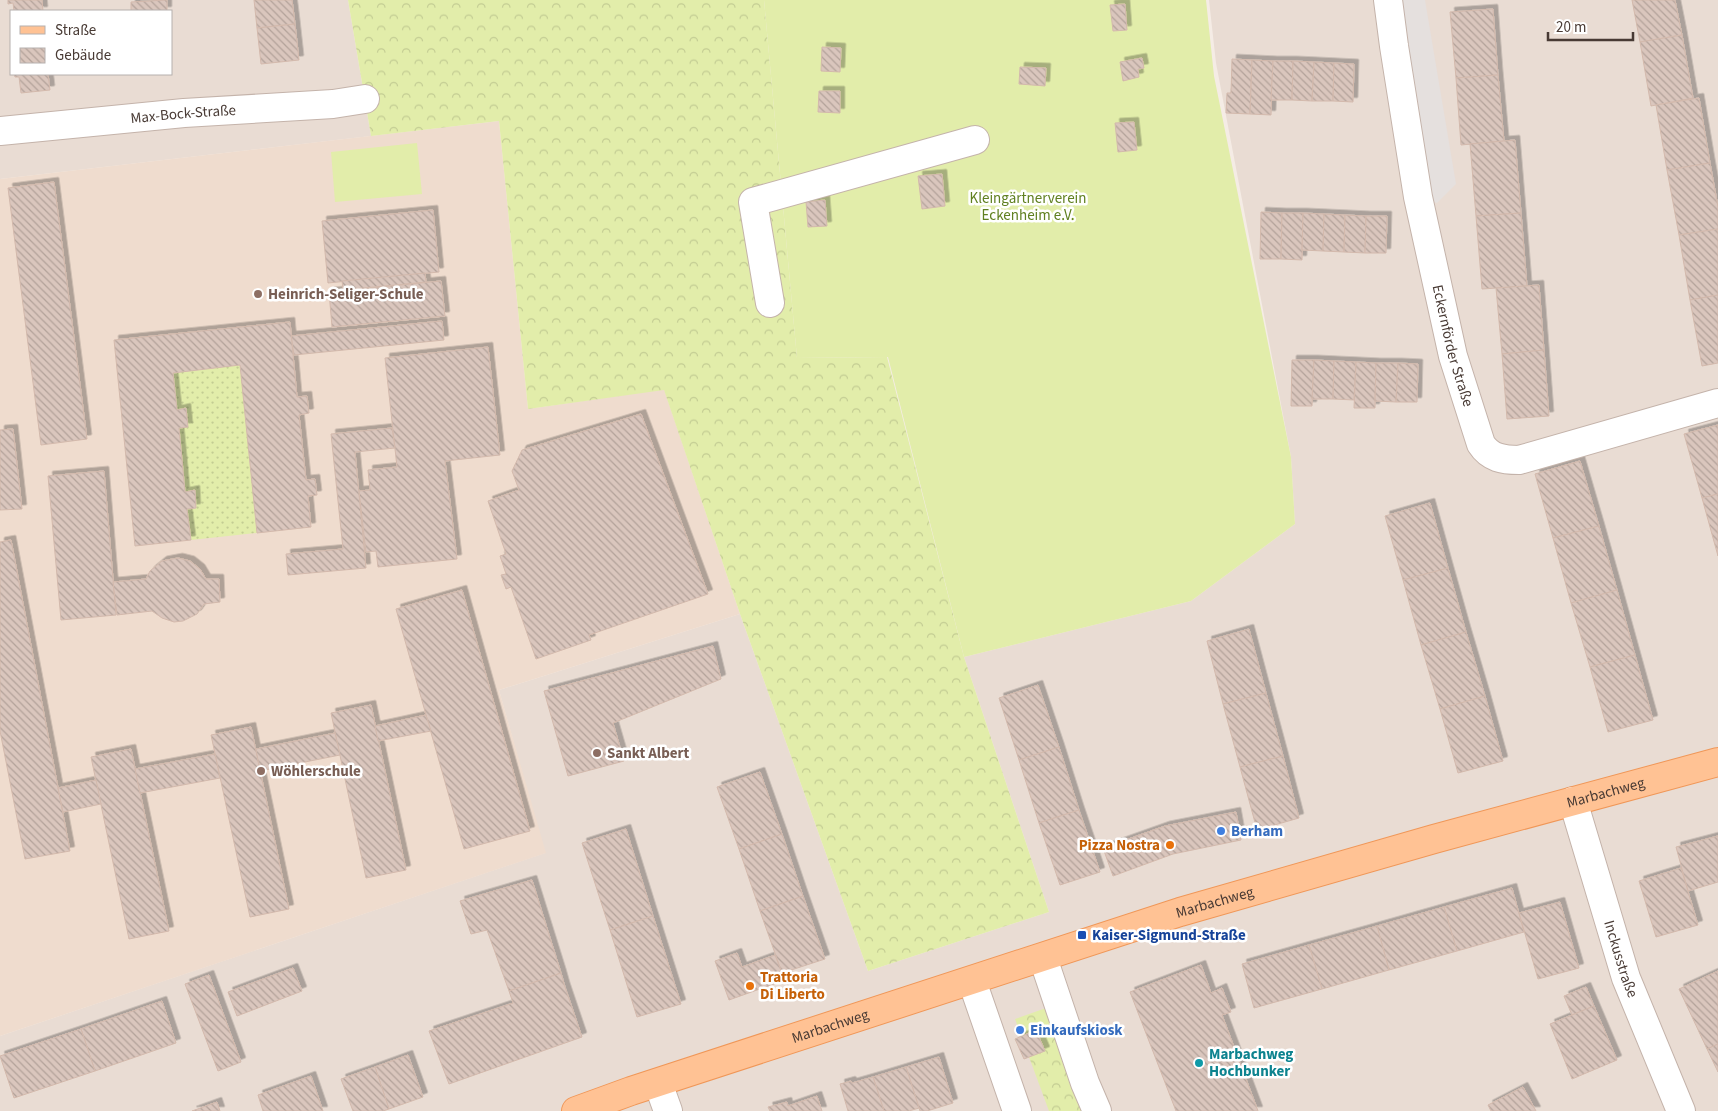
<svg xmlns="http://www.w3.org/2000/svg" width="1718" height="1111" viewBox="0 0 1718 1111" font-family="'Source Sans 3',sans-serif">
<defs>
<pattern id="grass-dots" width="8" height="8" patternUnits="userSpaceOnUse" patternTransform="scale(1.25)"><rect width="8" height="8" fill="#e2edaa"/><path d="M2 2h.1M6 6h.1" fill="none" stroke="#c3cc93" stroke-width="1.8" stroke-linecap="round"/></pattern>
<pattern id="forest-crowns" width="20" height="18" patternUnits="userSpaceOnUse" patternTransform="scale(1.25)"><rect width="20" height="18" fill="#e2edaa"/><path d="M2 6a3 3 0 1 1 6 0M12 15a3 3 0 1 1 6 0" fill="none" stroke="#c3cc93"/></pattern>
<pattern id="building-back-hatch" width="6" height="6" patternUnits="userSpaceOnUse" patternTransform="scale(1.25)"><rect width="6" height="6" fill="#dac6bd"/><path d="M-1 5l2 2M0 0l6 6M5-1l2 2" fill="none" stroke="#b3a29a"/></pattern>
<filter id="shadow"><feDropShadow dx="4.5" dy="-4.5" stdDeviation="0" flood-color="#0004"/></filter>
</defs>
<rect width="100%" height="100%" fill="#f5ece5"/>
<g fill="#e9dcd3" fill-rule="evenodd">
<path d="M0 0H348L371 136 0 179ZM11 11H171V74H11Z"/>
<path d="M1209 0H1718V1111H0V1036L545 853 499 690 740 614 868 971 1049 912 964 657 1191 601 1295 524 1291 457 1216 63Z"/>
</g>
<path fill="#efdcce" d="M499 121 528 409 664 389 740 614 499 690 546 853 0 1036V179Z"/>
<path fill="url(#grass-dots)" d="M240 365 257 533 191 540 187 509 196 508 195 491 185 492 179 428 188 427 186 408 177 410 173 373Z"/>
<g fill="url(#forest-crowns)">
<path d="M348 0H764L797 358 887 357 964 657 1049 912 868 971 740 614 664 390 528 409 499 121 371 136Z"/>
<path d="M1046 1008 1083 1111H1049L1015 1019Z"/>
</g>
<g fill="#e2edaa">
<path d="M764 0H1206L1214 76 1291 457 1295 524 1191 601 964 657 888 357 797 358Z"/>
<path d="M417 143 422 194 335 202 331 152Z"/>
</g>
<path fill="#e5e0de" d="M1388 0H1425L1456 184 1437 203 1418 197Z"/>
<g fill="url(#building-back-hatch)" stroke="#d3b9ac" filter="url(#shadow)">
<path d="M8 0H42L43 11H14L13 3 8 4Z"/>
<path d="M167 0V11H131V2Z"/>
<path d="M254 0H292L295 24 257 28Z"/>
<path d="M1632 0H1675L1682 35 1640 42Z"/>
<path d="M1125 4 1127 30 1113 31 1110 5Z"/>
<path d="M1493 9 1498 75 1456 78 1450 12Z"/>
<path d="M295 24 299 60 261 64 257 28Z"/>
<path d="M1682 35 1693 98 1651 106 1640 42Z"/>
<path d="M822 47 841 48 840 72 821 71Z"/>
<path d="M1142 58 1144 68 1138 69 1139 77 1123 81 1120 62Z"/>
<path d="M1232 59 1252 60 1250 114 1226 113 1227 93H1231Z"/>
<path d="M1252 60 1273 61 1271 115 1250 114Z"/>
<path d="M1273 61H1293L1292 100H1271Z"/>
<path d="M1293 61 1314 62 1312 101 1292 100Z"/>
<path d="M1314 62 1334 63 1333 101H1312Z"/>
<path d="M1334 63 1354 64 1353 102 1333 101Z"/>
<path d="M1020 67 1046 68 1045 86 1019 84Z"/>
<path d="M14 74H48L50 90 21 93 19 77H15Z"/>
<path d="M1498 75 1504 141 1461 145 1456 78Z"/>
<path d="M819 91H840V113L818 112Z"/>
<path d="M1699 98 1710 163 1667 170 1656 105Z"/>
<path d="M1134 122 1137 150 1118 152 1115 123Z"/>
<path d="M1515 140 1521 213 1476 216 1470 144Z"/>
<path d="M1710 163 1718 207V229L1679 235 1667 170Z"/>
<path d="M942 174 945 206 922 209 918 176Z"/>
<path d="M54 182 87 439 41 445 8 188Z"/>
<path d="M825 200 827 226 808 227 806 202Z"/>
<path d="M433 210 439 272 328 283 322 221Z"/>
<path d="M1261 212 1282 213 1281 259H1260Z"/>
<path d="M1282 213H1303L1302 260 1281 259Z"/>
<path d="M1303 213 1324 214 1323 251 1302 250Z"/>
<path d="M1521 213 1527 286 1482 289 1476 216Z"/>
<path d="M1324 214 1345 215 1344 252 1323 251Z"/>
<path d="M1345 215 1366 216 1365 253 1344 252Z"/>
<path d="M1366 216H1387L1386 253H1365Z"/>
<path d="M1718 229V295L1690 300 1679 235Z"/>
<path d="M425 273 426 282 343 290 342 281Z"/>
<path d="M441 281 445 316 332 327 329 292Z"/>
<path d="M1539 285 1544 350 1502 354 1496 288Z"/>
<path d="M1718 295V363L1702 366 1690 300Z"/>
<path d="M442 321 444 340 294 355 291 336Z"/>
<path d="M290 322 297 397 307 396 309 413 299 415 306 480 315 479 317 495 308 496 311 527 257 533 240 365 173 373 177 410 186 408 188 427 179 428 185 492 195 490 196 508 187 509 191 540 135 546 114 340Z"/>
<path d="M488 347 500 455 445 461 457 559 378 567 376 551 366 552 359 491 370 490 368 470 397 467 385 358Z"/>
<path d="M1544 350 1549 416 1507 419 1502 354Z"/>
<path d="M1292 360H1314L1312 406H1291Z"/>
<path d="M1314 360 1334 361 1333 399H1312Z"/>
<path d="M1334 361 1356 362 1354 400 1333 399Z"/>
<path d="M1356 362 1376 363 1375 408H1354Z"/>
<path d="M1376 363H1398L1396 402 1375 401Z"/>
<path d="M1398 363 1418 364 1417 402H1396Z"/>
<path d="M641 414 708 594 589 635 591 640 536 659 511 587 506 589 501 575 506 574 500 556 506 554 488 501 519 490 512 471 522 450Z"/>
<path d="M1718 425V494L1702 498 1684 434Z"/>
<path d="M392 428 395 448 355 452 366 568 288 575 286 554 343 549 331 434Z"/>
<path d="M13 429 22 509 0 510V430Z"/>
<path d="M1580 461 1599 526 1553 538 1535 474Z"/>
<path d="M104 471 116 615 61 620 48 476Z"/>
<path d="M1718 494V556L1702 498Z"/>
<path d="M1430 503 1448 568 1403 580 1385 516Z"/>
<path d="M1599 526 1617 590 1571 603 1553 538Z"/>
<path d="M11 540 70 851 25 859 0 731V542Z"/>
<path d="M178 558 190 561 200 569 206 579H219L220 602 204 604 197 614 183 621 174 622 162 618 152 611 117 615 113 582 146 579 150 571 162 561Z"/>
<path d="M1448 568 1466 632 1421 645 1403 580Z"/>
<path d="M462 590 530 831 464 849 396 609Z"/>
<path d="M1617 590 1635 655 1590 667 1571 603Z"/>
<path d="M1249 629 1266 693 1223 704 1207 641Z"/>
<path d="M1466 632 1485 696 1440 709 1421 645Z"/>
<path d="M713 646 721 679 613 723 624 761 568 776 544 691Z"/>
<path d="M1635 655 1653 720 1608 732 1590 667Z"/>
<path d="M1038 685 1059 747 1019 760 999 698Z"/>
<path d="M1266 693 1283 756 1240 767 1223 704Z"/>
<path d="M1485 696 1503 761 1458 773 1440 709Z"/>
<path d="M371 705 406 870 366 878 331 713Z"/>
<path d="M426 715 431 731 378 741 375 726Z"/>
<path d="M251 727 289 909 250 917 211 735Z"/>
<path d="M335 733 340 755 260 771 256 749Z"/>
<path d="M1059 747 1079 810 1039 823 1019 760Z"/>
<path d="M131 749 169 931 129 939 91 757Z"/>
<path d="M215 754 220 778 140 793 135 769Z"/>
<path d="M1283 756 1299 818 1257 830 1240 767Z"/>
<path d="M760 772 782 834 739 849 717 787Z"/>
<path d="M96 780 101 804 63 812 58 788Z"/>
<path d="M1079 810 1100 872 1060 885 1039 823Z"/>
<path d="M1236 812 1241 840 1173 854 1113 876 1103 848 1165 826Z"/>
<path d="M626 829 653 916 610 930 582 843Z"/>
<path d="M782 834 803 896 760 911 739 849Z"/>
<path d="M1718 836V882L1688 891 1676 847Z"/>
<path d="M1681 868 1698 925 1656 937 1639 881Z"/>
<path d="M532 880 561 973 509 991 487 930 471 934 460 901Z"/>
<path d="M1512 888 1524 932 1457 951 1444 907Z"/>
<path d="M803 896 825 959 782 973 760 911Z"/>
<path d="M1560 902 1579 968 1538 979 1519 913Z"/>
<path d="M1444 907 1457 951 1389 970 1377 926Z"/>
<path d="M653 916 681 1004 637 1017 610 930Z"/>
<path d="M1377 926 1389 970 1322 989 1309 945Z"/>
<path d="M1309 945 1322 989 1254 1008 1242 964Z"/>
<path d="M737 953 742 967 775 955 782 973 786 972 788 979 729 1000 715 961Z"/>
<path d="M1201 965 1211 993 1222 988 1231 1012 1222 1015 1258 1111H1176L1130 992Z"/>
<path d="M293 968 302 991 237 1016 228 992Z"/>
<path d="M1718 971V1044L1707 1049 1679 989Z"/>
<path d="M561 973 565 987 582 1037 449 1084 429 1031 513 1003 509 991Z"/>
<path d="M209 975 241 1062 218 1071 185 984Z"/>
<path d="M1586 987 1594 1006 1572 1015 1564 996Z"/>
<path d="M162 1001 176 1043 95 1071 81 1029Z"/>
<path d="M1594 1006 1617 1060 1572 1079 1550 1024Z"/>
<path d="M81 1029 95 1071 14 1098 0 1056Z"/>
<path d="M1036 1030 1045 1051 1024 1059 1015 1039Z"/>
<path d="M1718 1044V1072L1707 1049Z"/>
<path d="M408 1055 423 1097 389 1109 375 1067Z"/>
<path d="M939 1057 953 1103 927 1111H920L906 1067Z"/>
<path d="M375 1067 389 1109 383 1111H353L341 1079Z"/>
<path d="M906 1067 919 1108 909 1111H884L873 1077Z"/>
<path d="M311 1076 323 1111H263L258 1095Z"/>
<path d="M873 1077 884 1111H848L840 1084 851 1081 852 1083Z"/>
<path d="M1523 1087 1536 1111H1491L1488 1105Z"/>
<path d="M817 1096 822 1111H770L768 1107 787 1102 788 1106Z"/>
<path d="M217 1102 220 1111H192Z"/>
</g>
<g fill="none" stroke-linecap="round" stroke-linejoin="round">
<defs>
<g id="minor">
<path id="s1" d="M1388 0 1394 46 1418 197 1453 356 1481 444C1490 458 1503 460 1519 460L1718 403"/>
<path id="s2" d="M0 131 184 113 333 104 365 99"/>
<path d="M770 303 753 202 975 140"/>
<path id="s3" d="M1573 801 1626 978 1681 1111"/>
<path d="M1043 958 1085 1083 1097 1111"/>
<path d="M972 981 1017 1111"/>
<path d="M658 1083 668 1111"/>
</g>
<g id="major">
<path id="s4" d="M576 1111 631 1091 1180 912 1434 839 1718 762"/>
</g>
</defs>
<use href="#minor" stroke="#c4b3aa" stroke-width="30"/>
<use href="#major" stroke="#f09758" stroke-width="30"/>
<use href="#minor" stroke="#fff" stroke-width="28"/>
<use href="#major" stroke="#ffc294" stroke-width="28"/>
</g>
<g fill="#8d6e63" stroke="#fff" stroke-width="2">
<circle cx="258" cy="294" r="5"/>
<circle cx="597" cy="753" r="5"/>
<circle cx="261" cy="771" r="5"/>
</g>
<g fill="#3f7fe0" stroke="#fff" stroke-width="2">
<circle cx="1221" cy="831" r="5"/>
<circle cx="1020" cy="1030" r="5"/>
</g>
<g fill="#e8710a" stroke="#fff" stroke-width="2">
<circle cx="1170" cy="845" r="5"/>
<circle cx="750" cy="986" r="5"/>
</g>
<rect fill="#1a4fb4" stroke="#fff" stroke-width="2" x="1077" y="930" width="10" height="10" rx="2.5"/>
<circle fill="#0f9aa8" stroke="#fff" stroke-width="2" cx="1199" cy="1063" r="5"/>
<g text-anchor="middle" dominant-baseline="central" stroke-width="5" stroke-linejoin="round" paint-order="stroke">
<g font-size="15" fill="#483a34" stroke="#fff">
<text stroke="none"><textPath href="#s2" startOffset="184">Max-Bock-Straße</textPath></text>
<text stroke="none"><textPath href="#s1" startOffset="352">Eckernförder Straße</textPath></text>
<text stroke="none"><textPath href="#s4" startOffset="1078">Marbachweg</textPath></text>
<text stroke="none"><textPath href="#s4" startOffset="672">Marbachweg</textPath></text>
<text stroke="none"><textPath href="#s3" startOffset="165">Inckusstraße</textPath></text>
<text stroke="none"><textPath href="#s4" startOffset="268">Marbachweg</textPath></text>
</g>
<g font-size="15" fill="#608021" stroke="#fff">
<text x="1028" y="198">Kleingärtnerverein<tspan x="1028" dy="17">Eckenheim e.V.</tspan></text>
</g>
<g font-size="15" font-weight="bold" fill="#785e54" stroke="#fff" text-anchor="start">
<text x="268" y="294">Heinrich-Seliger-Schule</text>
<text x="607" y="753">Sankt Albert</text>
<text x="271" y="771">Wöhlerschule</text>
</g>
<g font-size="15" font-weight="bold" fill="#366cbe" stroke="#fff" text-anchor="start">
<text x="1231" y="831">Berham</text>
<text x="1030" y="1030">Einkaufskiosk</text>
</g>
<g font-size="15" font-weight="bold" fill="#c56008" stroke="#fff" text-anchor="end">
<text x="1160" y="845">Pizza Nostra</text>
<text x="760" y="977" text-anchor="start">Trattoria<tspan x="760" dy="17">Di Liberto</tspan></text>
</g>
<g font-size="15" font-weight="bold" fill="#164399" stroke="#fff" text-anchor="start">
<text x="1092" y="935">Kaiser-Sigmund-Straße</text>
</g>
<g font-size="15" font-weight="bold" fill="#0d838f" stroke="#fff" text-anchor="start">
<text x="1209" y="1054">Marbachweg<tspan x="1209" dy="17">Hochbunker</tspan></text>
</g>
</g>
<rect x="10" y="10" width="162" height="65" fill="#ffffff" stroke="#b6b0ae"/>
<rect x="20" y="26" width="25" height="8" fill="#ffc294" stroke="#b6b0ae"/>
<text x="55" y="35" font-size="15" fill="#483a34">Straße</text>
<rect x="20" y="48" width="25" height="15" fill="url(#building-back-hatch)" stroke="#b6b0ae"/>
<text x="55" y="60" font-size="15" fill="#483a34">Gebäude</text>
<path d="M1548 32v8h85v-8" fill="none" stroke="#483a34" stroke-width="2.5"/>
<text x="1556" y="32" font-size="15" fill="#483a34" stroke="#ffffff" stroke-width="4" paint-order="stroke">20 m</text>
</svg>
